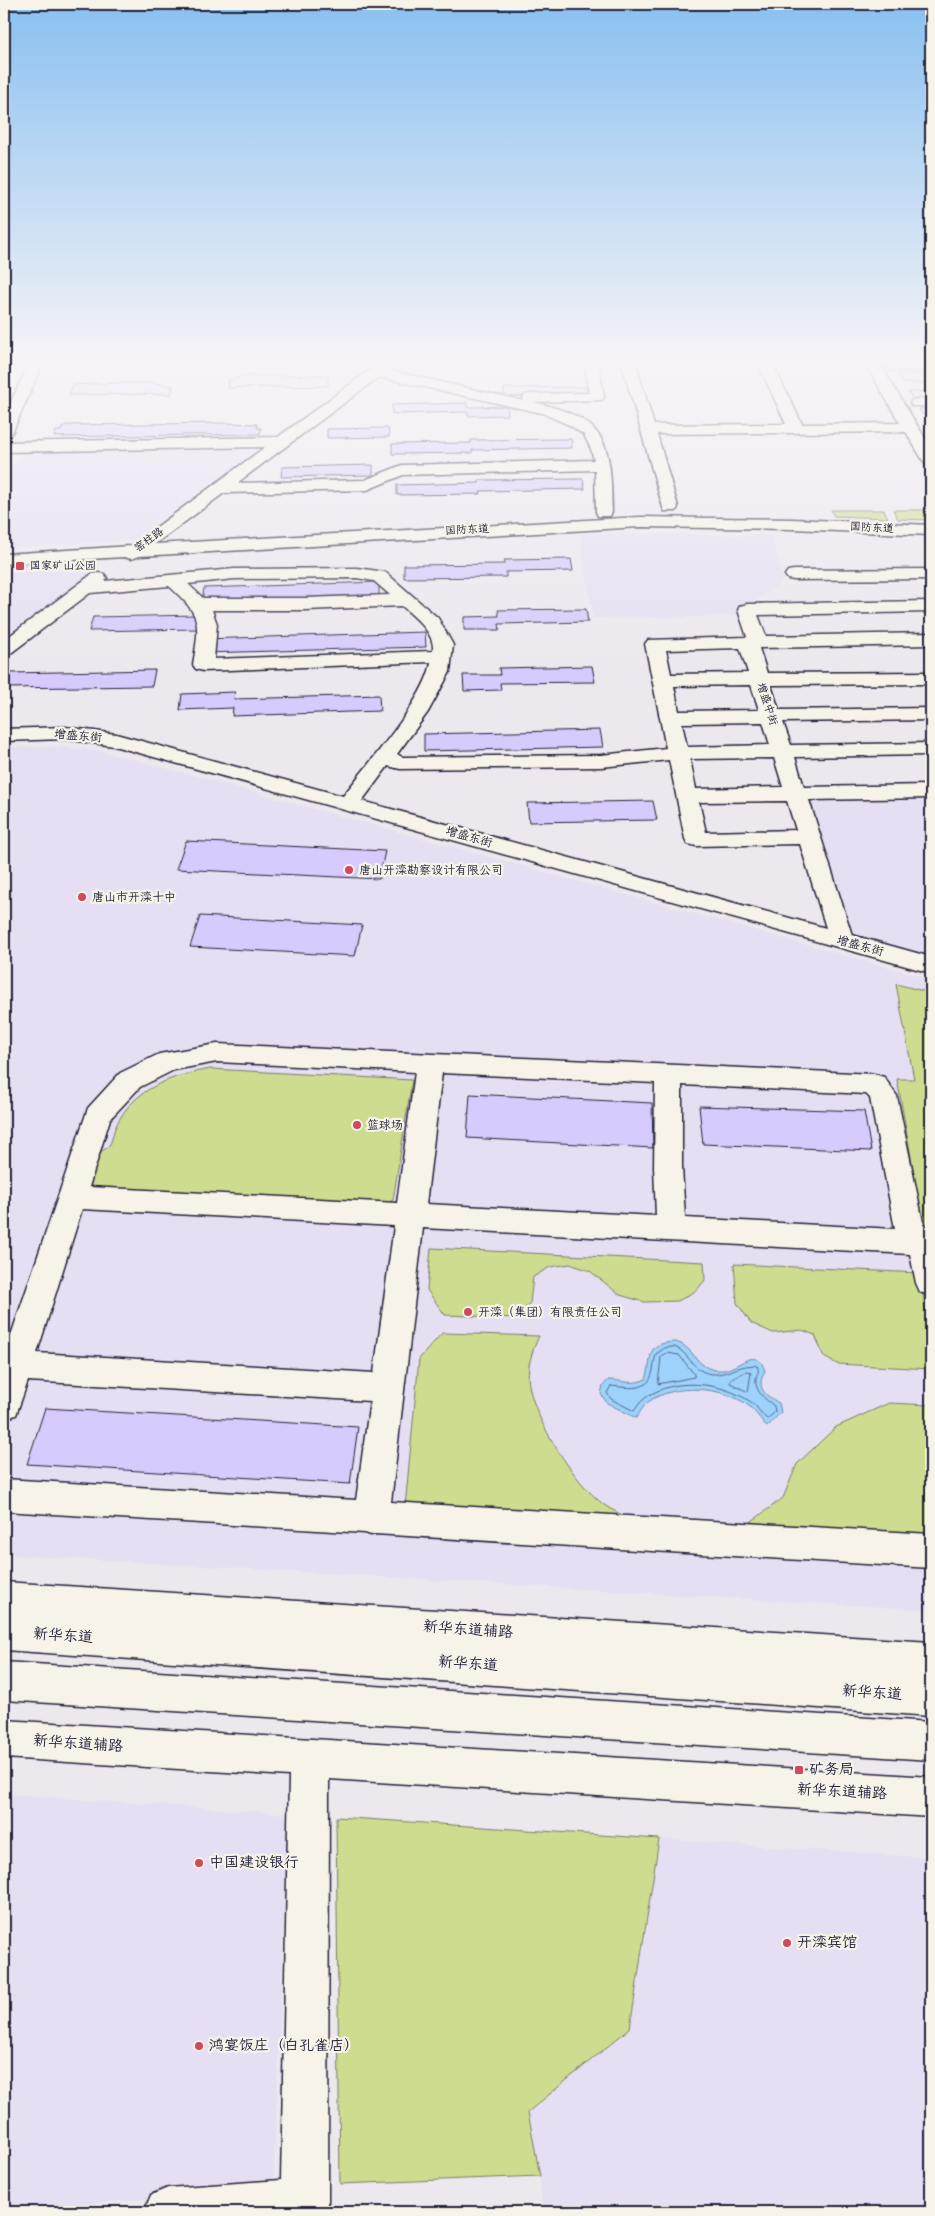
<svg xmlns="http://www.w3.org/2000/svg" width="935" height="2216" viewBox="0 0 935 2216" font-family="Kalam,'LXGW WenKai TC',sans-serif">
<rect width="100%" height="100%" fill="#ede7ee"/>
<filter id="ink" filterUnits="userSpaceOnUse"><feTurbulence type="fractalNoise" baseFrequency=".02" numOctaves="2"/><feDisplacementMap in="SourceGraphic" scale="10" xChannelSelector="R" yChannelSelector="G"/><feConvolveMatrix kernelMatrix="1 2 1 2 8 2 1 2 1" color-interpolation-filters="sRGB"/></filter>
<g filter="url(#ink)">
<g fill="#e6def2">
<path d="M260 448 135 540 4 548V475L24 452Z"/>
<path d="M580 534 772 535 783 581 748 606H738L740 616 593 618Z"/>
<path d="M88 568 98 570 4 636V572Z"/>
<path d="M63 747 103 752 184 773 931 979V1610L4 1554V748Z"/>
<path d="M931 794V958L847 935 802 796Z"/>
<path d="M4 1794 288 1814 273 2189 4 2210Z"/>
<path d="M659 1839 931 1858V2212H543L540 2176 528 2112 630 2028Z"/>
</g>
<g fill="#cedc90" stroke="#787f66">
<path d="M831 510H884L888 518 834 516Z"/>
<path d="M893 510H931V520L898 519Z"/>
<path d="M896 984 931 993V1233L924 1229 897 1079H914Z"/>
<path d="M211 1069 412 1080 393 1200 378 1208 99 1191 90 1186C88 1178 90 1164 95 1156 99 1151 107 1150 110 1144 113 1139 113 1131 116 1126 133 1088 173 1075 211 1069Z"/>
<path d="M431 1248 704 1262 705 1280 697 1290 678 1301 644 1302 620 1295 590 1271 570 1264 550 1267 533 1277 530 1303 517 1318 445 1315 427 1290Z"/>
<path d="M734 1264 919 1273 931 1340V1369L837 1364 824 1357 815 1335 802 1330 773 1333 751 1323 737 1303Z"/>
<path d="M442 1333 539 1336C532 1351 526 1368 529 1385 535 1421 574 1482 603 1504 612 1511 624 1515 634 1521L405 1507 419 1359Z"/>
<path d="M889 1403 931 1405V1538L744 1527 783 1498 797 1464 836 1427Z"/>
<path d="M336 1817 659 1839 630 2028 528 2112 540 2176 340 2184Z"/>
</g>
<path fill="#9cd2fb" stroke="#6b8cae" d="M676 1342C697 1348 695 1372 723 1370 738 1369 757 1344 765 1371 755 1388 765 1395 779 1403L781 1412 767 1427C761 1420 755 1411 749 1406 723 1386 674 1383 648 1402 643 1406 640 1413 636 1418L607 1403 601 1394 603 1386 608 1380C622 1380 632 1386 646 1379 654 1356 643 1343 676 1342Z"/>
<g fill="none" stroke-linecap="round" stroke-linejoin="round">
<g stroke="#536888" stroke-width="1">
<path d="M675 1347C688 1352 691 1367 704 1372 724 1380 739 1362 757 1366 760 1372 757 1373 756 1378 754 1391 765 1399 774 1406L775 1412 767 1419C761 1414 757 1406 751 1402 722 1382 673 1376 644 1399 640 1402 637 1407 634 1411L611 1399 607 1393 611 1386C626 1387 647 1393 652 1374 654 1368 654 1361 656 1354L665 1348Z"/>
<path d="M667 1353 679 1355 694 1374V1377L658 1384 661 1357Z"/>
<path d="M747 1371 751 1373 748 1392 730 1383 731 1380Z"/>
</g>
</g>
<g fill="#d7cafc" stroke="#22223b">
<path d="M418 361H580L418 366Z"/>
<path d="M889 361H931V363L891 364Z"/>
<path d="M897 374H931V383H903Z"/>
<path d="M321 375 328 376V386L228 388 229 380 244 376Z"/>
<path d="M115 383H155L173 386 171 394 69 395 73 385Z"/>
<path d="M586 387 588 395 505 397 504 388Z"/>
<path d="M931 391V401H914L908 392Z"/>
<path d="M467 403V407L507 406 508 415 469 416 468 412 392 414V405Z"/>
<path d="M919 409H931V419H926Z"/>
<path d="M223 423 257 424V428H261L260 434 54 437 56 431H61L62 427 67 425Z"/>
<path d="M388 428 389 437 327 438V429Z"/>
<path d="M571 439 572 448 472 450V453L392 454V444L471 443V440Z"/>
<path d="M373 465V475L281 477 282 467Z"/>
<path d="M583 479 585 489 480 491 481 494 397 495V485L479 483V480Z"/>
<path d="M571 559 573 571 506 572V577L404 578V565L505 564 504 560Z"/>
<path d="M379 582V595L202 601 204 588Z"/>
<path d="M586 609 588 622 499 624 500 630H464V617L499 616 498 610Z"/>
<path d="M200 615 197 629 89 631 93 617Z"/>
<path d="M425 632 426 647 202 653 203 639Z"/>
<path d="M592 666 595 682 500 683 501 690 464 691 463 675H500L499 668Z"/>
<path d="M155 670 152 686 4 688 10 673Z"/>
<path d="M235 692 234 699 379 695 380 711 232 716 233 708 180 710 182 694Z"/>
<path d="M600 730 603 747 424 751V734Z"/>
<path d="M653 801 657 820 529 822 527 803Z"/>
<path d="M186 841 385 851 379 879 176 869Z"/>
<path d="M200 916 362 925 355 956 190 947Z"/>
<path d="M470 1094 652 1103 653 1148 467 1138Z"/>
<path d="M699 1106 864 1111 871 1151 703 1144Z"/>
<path d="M45 1408 358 1427 350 1484 27 1464Z"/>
</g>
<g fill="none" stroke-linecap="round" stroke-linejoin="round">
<defs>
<g id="minor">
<path d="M382 361H398L388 370 524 401 523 398 525 395 530 394 589 393 584 361H598L604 397 602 400 533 402C608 419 611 442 612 512L610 516H598L596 512 595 470 403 475 367 490 224 493 155 544 640 517 792 519 931 525V535L792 529 640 527 140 556 131 559 124 557 4 564V554L131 546 265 447 4 452V442L278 437ZM379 377 542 413 569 425 584 435 591 449 594 460 402 465 365 480 237 483Z"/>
<path d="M621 361H635L654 425 786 424 757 361H771L802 424 900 423 864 361H878L931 448V466L925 464 906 432 657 434 678 507 676 511H664Z"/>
<path d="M894 363H931V371L889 370 887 367 889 364Z"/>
<path d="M931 398V406H912L910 403 912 400Z"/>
<path d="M357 568 385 572 438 618 453 645 450 672 428 712 397 754 402 757 601 755 666 748 645 644 648 640 747 637 738 610 740 606 747 604 931 601V612L758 615 766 636 931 633V645L759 648 767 673 931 672V684L771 685 779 710 931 708V720L783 722 791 745 931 743V755L795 757 804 787 931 785V798L809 800 852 935 931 957V973L114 746 65 739 4 741V729L65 727 116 734 343 796C366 766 427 697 431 662L203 671 196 669 193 665C200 621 202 616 169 586L90 593 11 653 4 655V640L92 574 98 573 104 574 107 578 105 581 234 569ZM357 578 374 581 390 595 305 598H203L188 584 234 579ZM402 606C414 617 435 632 433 651L214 659 217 624 212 610H305ZM740 648 748 673 671 674 666 650ZM751 685 759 710 679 711 674 686ZM763 722 770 745 687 747 682 723ZM774 758 783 787 696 789 690 759ZM669 760 685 839 688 844 696 846 800 844 826 928 362 801 388 766 400 769 601 767ZM787 801 796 830 706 832 699 802Z"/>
<path d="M931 569V579L794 580 788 579 785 575 788 571 794 570Z"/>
<path d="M217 1044 874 1074 884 1077 897 1096 923 1222 931 1231V1296L920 1292 916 1283 910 1254 423 1228 391 1502 931 1534V1568L375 1534 371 1535 365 1533 4 1511V1479L356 1500 370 1401 28 1381 16 1415 4 1419V1356L88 1108 120 1073 159 1054ZM217 1062 415 1072 397 1203 89 1187 110 1119 140 1087 174 1070ZM442 1073 655 1083 654 1167 656 1216 426 1204ZM682 1085 866 1094 870 1098 895 1229 685 1218 682 1167ZM82 1209 394 1226 374 1373 37 1353Z"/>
<path d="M4 1582 931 1642V1680L4 1618Z"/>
<path d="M4 1720 931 1777V1817L329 1779 328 2212H144L151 2195 168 2188 281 2180 289 1776 4 1758Z"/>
</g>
<g id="major">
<path d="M30 361H44L12 433 9 436 4 438V417Z"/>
<path d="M4 1614 931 1678V1716L4 1650Z"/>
<path d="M4 1662 931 1722V1760L4 1700Z"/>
</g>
</defs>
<use href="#minor" stroke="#22223b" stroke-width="3"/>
<use href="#major" stroke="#22223b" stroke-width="3"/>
<use href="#minor" fill="#f7f3e8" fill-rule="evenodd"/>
<use href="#major" fill="#f7f3e8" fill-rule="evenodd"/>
</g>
</g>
<linearGradient id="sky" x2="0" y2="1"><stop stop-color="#89c0f0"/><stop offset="0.54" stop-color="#f7f4f7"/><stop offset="1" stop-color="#f7f4f7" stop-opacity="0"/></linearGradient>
<rect width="935" height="671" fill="url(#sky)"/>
<g fill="#d1495b" stroke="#f7f3e8" stroke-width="2">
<rect x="15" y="561" width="10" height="10" rx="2.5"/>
<circle cx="349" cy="870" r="5"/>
<circle cx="82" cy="897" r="5"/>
<circle cx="357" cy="1125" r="5"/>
<circle cx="468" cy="1312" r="5"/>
<rect x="794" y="1765" width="10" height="10" rx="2.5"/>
<circle cx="199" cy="1863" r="5"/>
<circle cx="787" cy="1943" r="5"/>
<circle cx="199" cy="2046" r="5"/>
</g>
<g text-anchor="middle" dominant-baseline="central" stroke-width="4.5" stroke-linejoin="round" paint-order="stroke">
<g font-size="11" fill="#22223b" stroke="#f7f3e8">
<text transform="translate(872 528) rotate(3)">国防东道</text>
<text transform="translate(467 530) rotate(-3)">国防东道</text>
<text transform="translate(149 540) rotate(-36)">窑柱路</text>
<text transform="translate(767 704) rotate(72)">增盛中街</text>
</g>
<g font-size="11" fill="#22223b" stroke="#f7f3e8" text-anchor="start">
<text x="30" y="566">国家矿山公园</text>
</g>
<g font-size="12" fill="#22223b" stroke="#f7f3e8">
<text transform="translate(78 736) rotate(5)">增盛东街</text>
<text transform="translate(469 837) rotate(16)">增盛东街</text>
<text transform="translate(860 946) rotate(15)">增盛东街</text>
</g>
<g font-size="12" fill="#22223b" stroke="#f7f3e8" text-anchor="start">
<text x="359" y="870">唐山开滦勘察设计有限公司</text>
<text x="92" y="897">唐山市开滦十中</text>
<text x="367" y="1125">篮球场</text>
<text x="478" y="1312">开滦（集团）有限责任公司</text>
</g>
<g font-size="15" fill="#22223b" stroke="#f7f3e8">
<text transform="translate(468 1630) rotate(4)">新华东道辅路</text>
<text transform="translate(63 1636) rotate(4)">新华东道</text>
<text transform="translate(468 1664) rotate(4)">新华东道</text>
<text transform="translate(872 1693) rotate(4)">新华东道</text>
<text transform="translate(78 1744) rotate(4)">新华东道辅路</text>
<text transform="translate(842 1792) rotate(3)">新华东道辅路</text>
</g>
<g font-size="15" fill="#22223b" stroke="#f7f3e8" text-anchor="start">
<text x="809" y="1770">矿务局</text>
<text x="209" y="1863">中国建设银行</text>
<text x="797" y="1943">开滦宾馆</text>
<text x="209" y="2046">鸿宴饭庄（白孔雀店）</text>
</g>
</g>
<rect width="935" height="2216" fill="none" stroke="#f7f3e8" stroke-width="20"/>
<rect x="10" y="10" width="915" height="2196" fill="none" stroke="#22223b" stroke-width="2" filter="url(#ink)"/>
</svg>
